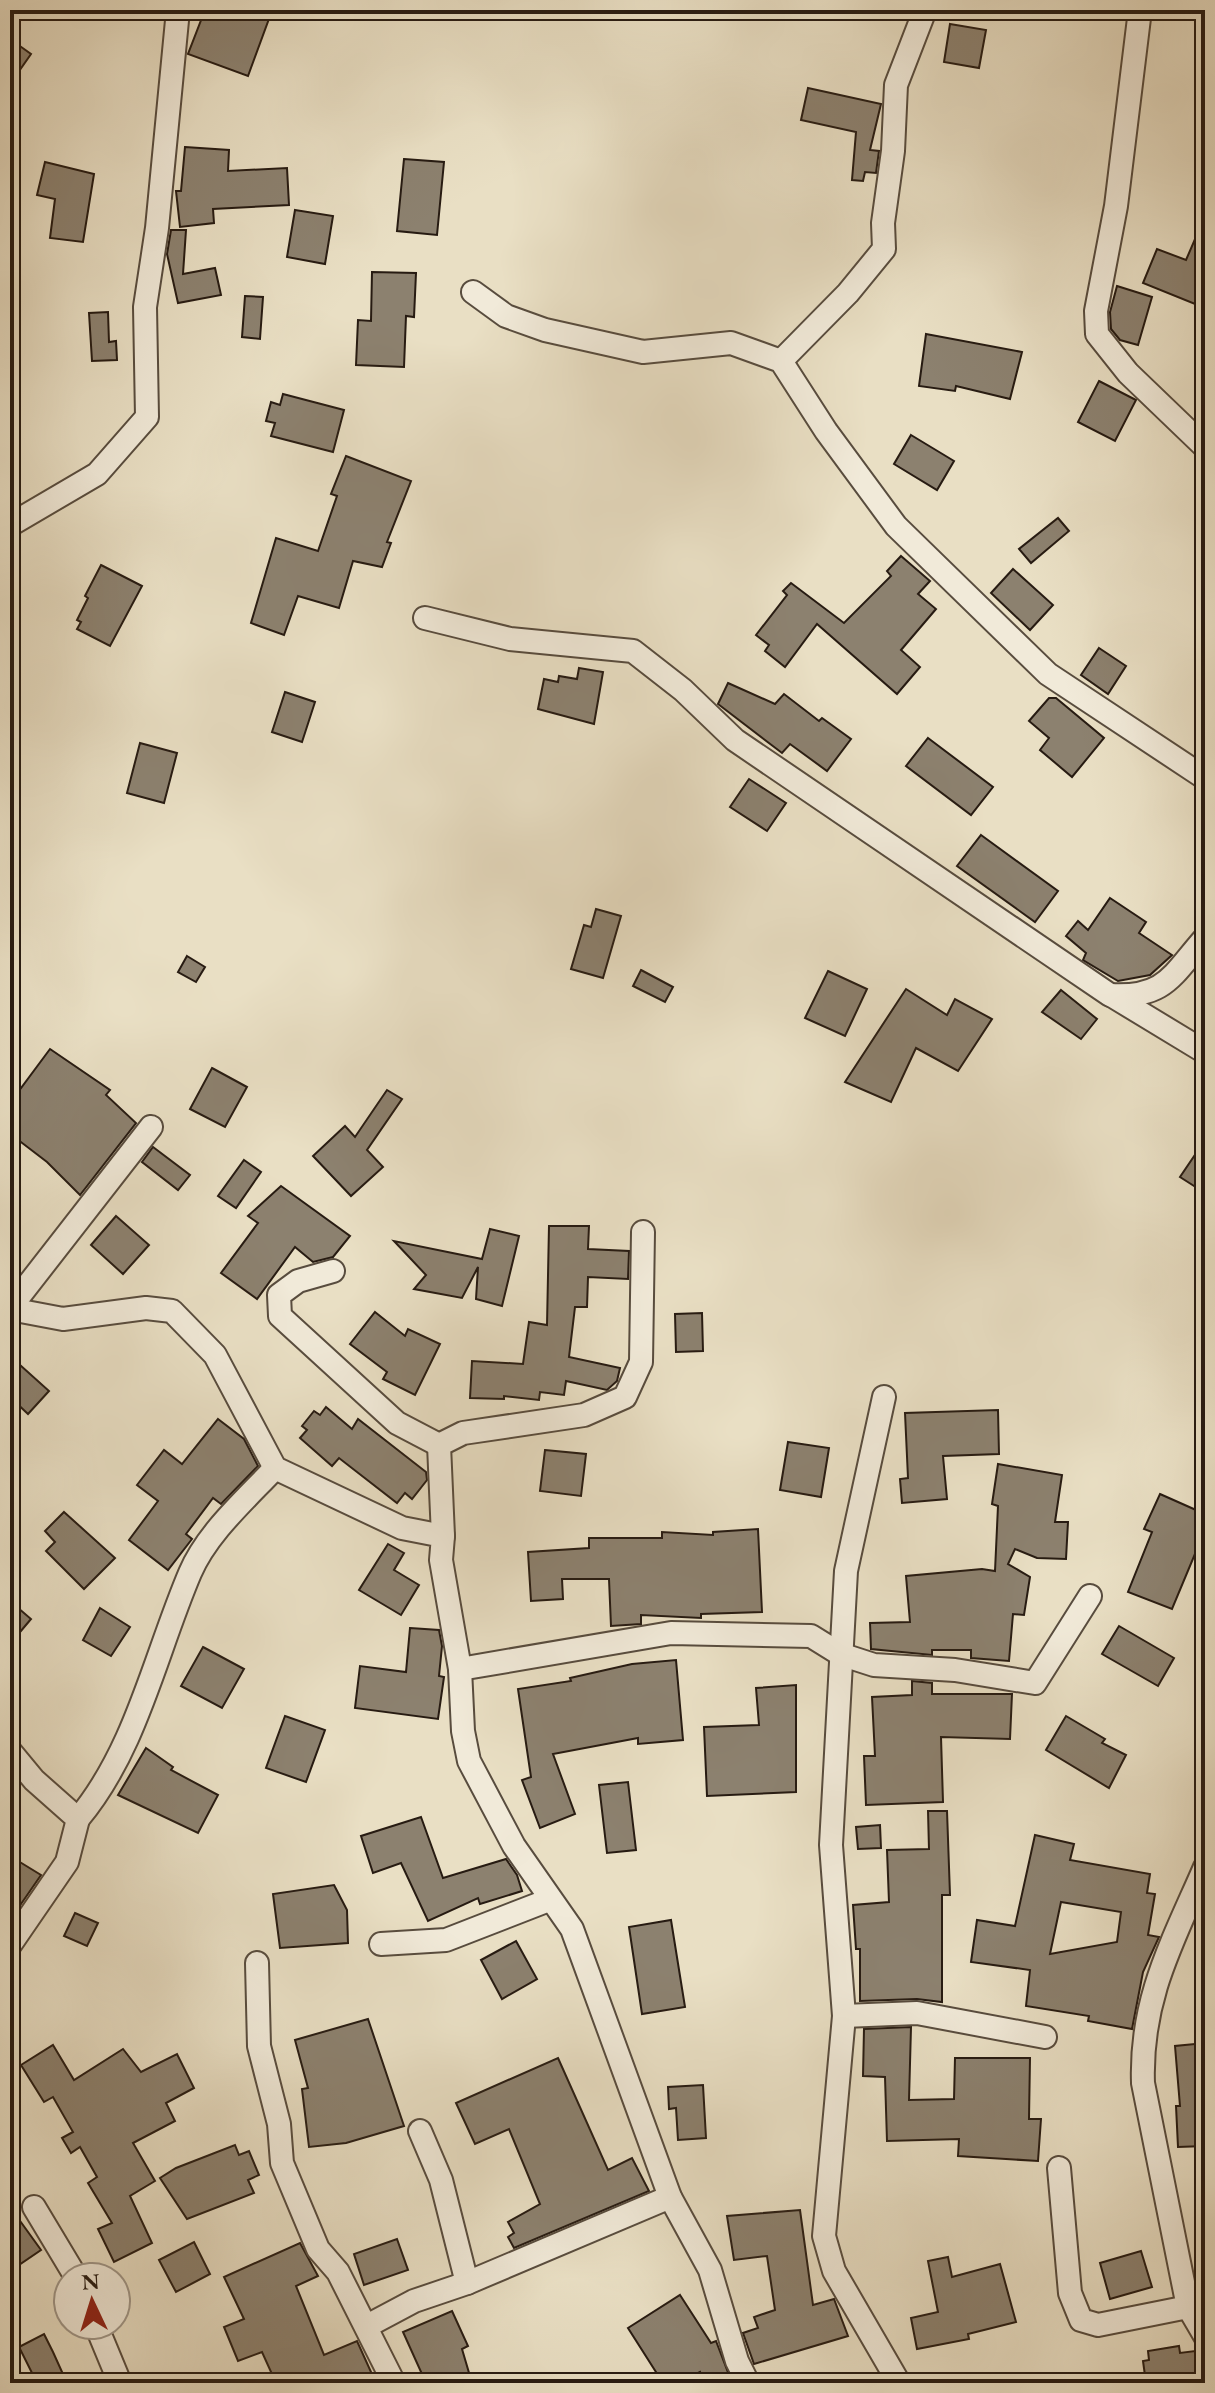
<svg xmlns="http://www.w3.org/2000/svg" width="1215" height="2393" viewBox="0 0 1215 2393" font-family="'EB Garamond',serif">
<rect width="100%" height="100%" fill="#e9dfc4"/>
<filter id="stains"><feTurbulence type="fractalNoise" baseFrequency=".0025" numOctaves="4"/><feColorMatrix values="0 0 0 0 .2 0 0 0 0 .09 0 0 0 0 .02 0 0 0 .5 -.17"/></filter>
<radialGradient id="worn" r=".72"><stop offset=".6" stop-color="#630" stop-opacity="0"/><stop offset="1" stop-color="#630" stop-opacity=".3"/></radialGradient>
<g fill="#8c816f" stroke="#271b12" stroke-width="2" fill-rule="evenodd">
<path d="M205 10H254L270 16 248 76 188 54Z"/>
<path d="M950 24 986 30 979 68 944 62Z"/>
<path d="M10 39 31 54 10 84Z"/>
<path d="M808 88 881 104 870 150 879 151 876 173 865 172 863 181 852 180 856 132 801 120Z"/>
<path d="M185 147 229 150 228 171 287 168 289 205 213 209 214 223 180 227 176 191H181Z"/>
<path d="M404 159 444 162 437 235 397 231Z"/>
<path d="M45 162 94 174 83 242 50 238 55 199 37 195Z"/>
<path d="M295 210 333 216 325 264 287 257Z"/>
<path d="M1205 216V308L1143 283 1157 249 1186 260Z"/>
<path d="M171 230H186L183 274 215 268 221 295 178 303 167 254Z"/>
<path d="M372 272 416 273 414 317 406 316 404 367 356 365 358 320 371 321Z"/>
<path d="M1117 286 1152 297 1138 345 1120 340 1111 329 1110 312Z"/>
<path d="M245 296 263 297 260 339 242 337Z"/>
<path d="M108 312 109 342 116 341 117 360 92 361 89 313Z"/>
<path d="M926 334 1022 352 1010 399 956 386 955 391 919 386Z"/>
<path d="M1099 381 1136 400 1115 441 1078 422Z"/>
<path d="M283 394 344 410 333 452 271 436 275 423 266 421 271 402 280 405Z"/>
<path d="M911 435 954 461 937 490 894 464Z"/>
<path d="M346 456 411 481 387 542 391 543 382 567 353 561 339 608 298 596 284 635 251 623 276 538 318 551 337 496 331 494Z"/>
<path d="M1058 518 1069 531 1031 563 1019 549Z"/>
<path d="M901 556 930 581 918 594 936 609 901 650 920 667 897 694 817 624 785 667 765 651 769 645 756 635 787 595 783 591 791 583 844 623 891 576 887 571Z"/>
<path d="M101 565 142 586 110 646 77 629 81 622 77 620 88 598 85 596Z"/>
<path d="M1013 569 1053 605 1030 630 991 593Z"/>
<path d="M1099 648 1126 666 1108 694 1081 675Z"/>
<path d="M579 668 603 672 594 724 538 709 544 679 558 682 559 676 577 679Z"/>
<path d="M728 683 775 704 784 694 819 721 822 718 851 739 827 771 790 744 782 753 718 704Z"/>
<path d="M285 692 315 702 302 742 272 732Z"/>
<path d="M1049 698H1056L1104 738 1072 777 1040 750 1049 738 1029 721Z"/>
<path d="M928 738 993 787 971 815 906 766Z"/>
<path d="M140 743 177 753 164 803 127 793Z"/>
<path d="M749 779 786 803 767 831 730 807Z"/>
<path d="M981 835 1058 891 1035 922 957 866Z"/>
<path d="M1110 898 1146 922 1139 933 1172 955 1150 975 1118 981 1083 960 1086 953 1066 936 1078 921 1088 930Z"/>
<path d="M596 909 621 916 603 978 571 969 584 925 591 927Z"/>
<path d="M187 956 205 967 196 982 178 972Z"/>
<path d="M641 970 673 987 665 1002 633 986Z"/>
<path d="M828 971 867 989 845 1036 805 1018Z"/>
<path d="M906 989 947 1015 955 999 992 1019 958 1071 916 1048 891 1102 845 1082Z"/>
<path d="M1061 990 1097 1019 1081 1039 1042 1012Z"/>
<path d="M50 1049 110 1090 106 1095 136 1123 80 1195 47 1162 13 1136 18 1131 10 1125V1079L21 1088Z"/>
<path d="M212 1068 247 1087 225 1127 190 1109Z"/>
<path d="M387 1090 402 1099 367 1150 383 1167 351 1196 313 1156 345 1126 355 1137Z"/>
<path d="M1205 1140V1193L1180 1177Z"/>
<path d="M153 1147 190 1175 178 1190 142 1162Z"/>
<path d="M244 1160 261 1172 236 1208 218 1196Z"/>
<path d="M281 1186 350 1236 333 1257 313 1262 295 1247 257 1299 221 1273 258 1223 248 1216Z"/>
<path d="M116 1216 149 1245 123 1274 91 1245Z"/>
<path d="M549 1226H589L588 1249 629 1251 628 1279 588 1277 587 1307H575L569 1357 620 1368 617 1381 607 1390 566 1381 564 1395 540 1392 539 1400 504 1396V1399L470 1398 472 1361 523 1364 529 1322 547 1325Z"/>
<path d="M490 1229 519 1236 502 1306 476 1299 478 1267 462 1298 414 1289 426 1275 394 1241 482 1259Z"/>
<path d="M375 1312 405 1336 408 1329 440 1344 415 1395 383 1379 387 1372 350 1344Z"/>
<path d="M702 1313 703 1351 676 1352 675 1314Z"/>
<path d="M10 1356 49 1391 28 1414 10 1397Z"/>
<path d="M326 1407 352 1429 358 1419 426 1472 427 1480 412 1499 405 1493 397 1503 339 1458 332 1466 300 1438 307 1430 302 1426 314 1411 320 1415Z"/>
<path d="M998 1410 999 1454 943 1456 947 1499 902 1503 900 1479 908 1478 905 1413Z"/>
<path d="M218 1419 244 1439 258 1466 221 1504 213 1498 186 1534 192 1539 168 1570 129 1540 158 1501 137 1485 164 1450 182 1464Z"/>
<path d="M788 1442 829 1448 821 1497 780 1490Z"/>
<path d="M545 1450 586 1454 581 1496 540 1491Z"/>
<path d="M998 1464 1062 1475 1055 1522H1068L1066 1559 1037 1558 1015 1549 1008 1564 1030 1577 1024 1615 1013 1614 1009 1661 971 1658V1650H932V1655L871 1649 870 1623 910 1622 906 1576 982 1569 995 1571 998 1506 992 1504Z"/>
<path d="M1160 1494 1205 1514V1530L1172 1609 1128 1592 1152 1532 1144 1529Z"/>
<path d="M64 1512 115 1558 84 1589 46 1551 55 1542 45 1531Z"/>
<path d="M758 1529 762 1612 701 1614V1618L641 1615V1624L611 1626 609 1579H562L563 1599 531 1601 528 1552 589 1548V1538H662V1532L713 1535V1532Z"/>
<path d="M388 1544 404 1553 394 1570 419 1585 401 1615 359 1590Z"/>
<path d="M10 1601 31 1619 10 1644Z"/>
<path d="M100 1608 130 1627 111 1656 83 1640Z"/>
<path d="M1119 1626 1174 1658 1158 1686 1102 1654Z"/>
<path d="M410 1628 439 1630 442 1646 439 1676 444 1677 438 1719 355 1708 360 1666 406 1672Z"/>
<path d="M203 1647 244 1669 222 1708 181 1686Z"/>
<path d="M676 1660 683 1740 638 1744V1738L553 1754 575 1814 540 1828 522 1780 531 1777 518 1689 571 1681 570 1678 632 1664Z"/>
<path d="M912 1681 932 1683V1694H1012L1010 1739 941 1737 943 1802 866 1805 864 1756H875L872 1697 912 1695Z"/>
<path d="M796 1685V1792L707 1796 704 1727 759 1725 756 1688Z"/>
<path d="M285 1716 325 1730 306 1782 266 1768Z"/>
<path d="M1066 1716 1105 1739 1102 1743 1126 1755 1109 1788 1046 1750Z"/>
<path d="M146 1748 173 1767 171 1770 218 1795 198 1833 118 1795Z"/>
<path d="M628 1782 636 1850 607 1853 599 1785Z"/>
<path d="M928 1811H947L950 1895H942V2002L917 1999 860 2001V1949H856L853 1905 889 1902 887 1850 929 1849Z"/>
<path d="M421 1817 443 1878 506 1859 517 1875 522 1891 480 1904 478 1898 428 1921 401 1863 373 1873 361 1836Z"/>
<path d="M880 1825 881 1848 858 1849 856 1827Z"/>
<path d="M1035 1835 1074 1844 1070 1860 1150 1874 1147 1893 1155 1894 1148 1935 1159 1937 1143 1972 1132 2029 1088 2021 1089 2016 1026 2006 1030 1970 971 1962 977 1920 1015 1926ZM1061 1902 1121 1912 1117 1942 1050 1954Z"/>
<path d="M10 1856 41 1875 21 1904 10 1898Z"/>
<path d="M334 1885 347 1910 348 1943 280 1948 273 1894Z"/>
<path d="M75 1913 98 1923 87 1946 64 1936Z"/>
<path d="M671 1920 685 2007 642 2014 629 1927Z"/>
<path d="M516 1941 537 1979 502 1999 481 1960Z"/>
<path d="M368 2019 404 2126 346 2143 309 2147 302 2089 308 2088 295 2040Z"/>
<path d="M911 2027 909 2100 954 2099 955 2058H1030L1029 2119H1041L1038 2161 958 2156 959 2139 887 2141 885 2077 863 2076 864 2029Z"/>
<path d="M1205 2043V2146L1178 2147 1176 2106H1180L1175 2046Z"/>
<path d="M53 2045 74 2080 123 2049 141 2072 177 2054 194 2088 166 2103 175 2121 133 2143 155 2181 130 2196 152 2243 114 2262 98 2229 112 2223 88 2183 97 2177 80 2147 71 2153 62 2138 73 2132 53 2097 44 2102 21 2065Z"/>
<path d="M558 2058 608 2170 632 2158 649 2191 514 2248 508 2237 514 2233 508 2222 540 2204 509 2129 475 2144 456 2103Z"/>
<path d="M703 2085 706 2138 678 2140 676 2108 669 2109 668 2087Z"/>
<path d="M235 2145 239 2155 249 2151 259 2175 248 2180 254 2193 187 2219 160 2178 176 2168Z"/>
<path d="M10 2207 41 2250 10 2271Z"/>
<path d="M800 2210 813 2305 834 2299 848 2336 754 2364 743 2333 758 2328 754 2317 775 2310 767 2256 734 2260 727 2216Z"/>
<path d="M397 2239 408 2270 364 2285 354 2254Z"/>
<path d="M194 2242 210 2274 176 2292 159 2260Z"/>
<path d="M300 2243 318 2276 296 2286 324 2355 357 2341 376 2383H276L262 2352 238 2361 224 2327 244 2319 224 2277Z"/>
<path d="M1141 2251 1152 2287 1110 2299 1100 2263Z"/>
<path d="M948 2257 952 2277 1000 2264 1016 2322 968 2334 969 2339 917 2349 911 2318 938 2312 928 2261Z"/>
<path d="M680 2295 711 2343 716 2341 732 2383H704L700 2372 679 2383H663L628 2328Z"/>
<path d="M452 2311 468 2346 462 2349 472 2383H426L403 2332Z"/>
<path d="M44 2334 53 2352 67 2383H37L19 2347Z"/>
<path d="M1179 2346 1180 2353 1195 2351 1199 2383H1146L1143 2361 1149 2360 1148 2351Z"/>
</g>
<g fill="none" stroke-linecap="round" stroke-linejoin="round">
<defs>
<g id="minor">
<path d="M1140 10 1116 206 1096 311 1097 334 1128 373 1205 447"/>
<path d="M473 292 506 316 545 330 643 352 731 343 781 361 826 431 896 526 1048 674 1205 778"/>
<path d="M781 361 848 293 884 249 883 223 893 151 896 85 925 10"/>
<path d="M10 525 97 474 147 417 145 307 157 228 178 10"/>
<path d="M425 618 510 639 633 651 683 690 735 740 1110 995C1166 998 1172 975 1205 938"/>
<path d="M1111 995 1205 1052"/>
<path d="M333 1271 298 1281 279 1295 280 1316 397 1423 439 1445"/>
<path d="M10 1308 151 1127"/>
<path d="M10 1309 63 1319 146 1308 172 1311 215 1355 275 1468 402 1528 443 1536 441 1560 460 1669 463 1731 469 1761 514 1846 572 1929 670 2197 710 2270 737 2361 748 2383"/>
<path d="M884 1397 846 1571 831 1845 844 2016 824 2236 834 2271 899 2383"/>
<path d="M443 1536 439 1445 463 1433 584 1415 625 1397 641 1362 643 1232"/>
<path d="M460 1669 671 1633 811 1636 840 1654 874 1665 955 1670 1035 1683 1090 1596"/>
<path d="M10 1751 34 1780 78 1819 67 1862 10 1945"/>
<path d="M78 1819C136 1750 155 1655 190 1573 207 1533 246 1499 275 1468"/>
<path d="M1205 1867C1173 1941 1140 1999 1143 2083L1188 2307 1205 2336"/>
<path d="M381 1944 446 1940 549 1900"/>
<path d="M257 1963 259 2046 279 2124 282 2163 318 2249 338 2272 394 2383"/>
<path d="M844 2016 917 2013 1045 2037"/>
<path d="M420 2131 441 2180 467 2283"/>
<path d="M1059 2168 1070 2293 1081 2320 1098 2325 1188 2307"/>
<path d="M34 2207 76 2277"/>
<path d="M96 2325 120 2383"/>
<path d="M367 2326 414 2301 467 2283 670 2197"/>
</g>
</defs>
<use href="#minor" stroke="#584c3e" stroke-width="26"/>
<use href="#minor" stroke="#f1ead9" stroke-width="22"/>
</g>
<rect width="1215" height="2393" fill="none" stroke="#e9dfc4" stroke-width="40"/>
<rect x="12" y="12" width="1191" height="2369" fill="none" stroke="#271b12" stroke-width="4"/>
<rect x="20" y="20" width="1175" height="2353" fill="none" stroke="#271b12" stroke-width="2"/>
<g transform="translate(92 2301) rotate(356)"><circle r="38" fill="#f1ead9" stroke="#a09789" stroke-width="2"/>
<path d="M0-6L14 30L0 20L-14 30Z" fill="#8f2418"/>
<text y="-12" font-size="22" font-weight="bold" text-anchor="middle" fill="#271b12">N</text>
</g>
<rect width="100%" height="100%" filter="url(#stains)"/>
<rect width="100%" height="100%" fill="url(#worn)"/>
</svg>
